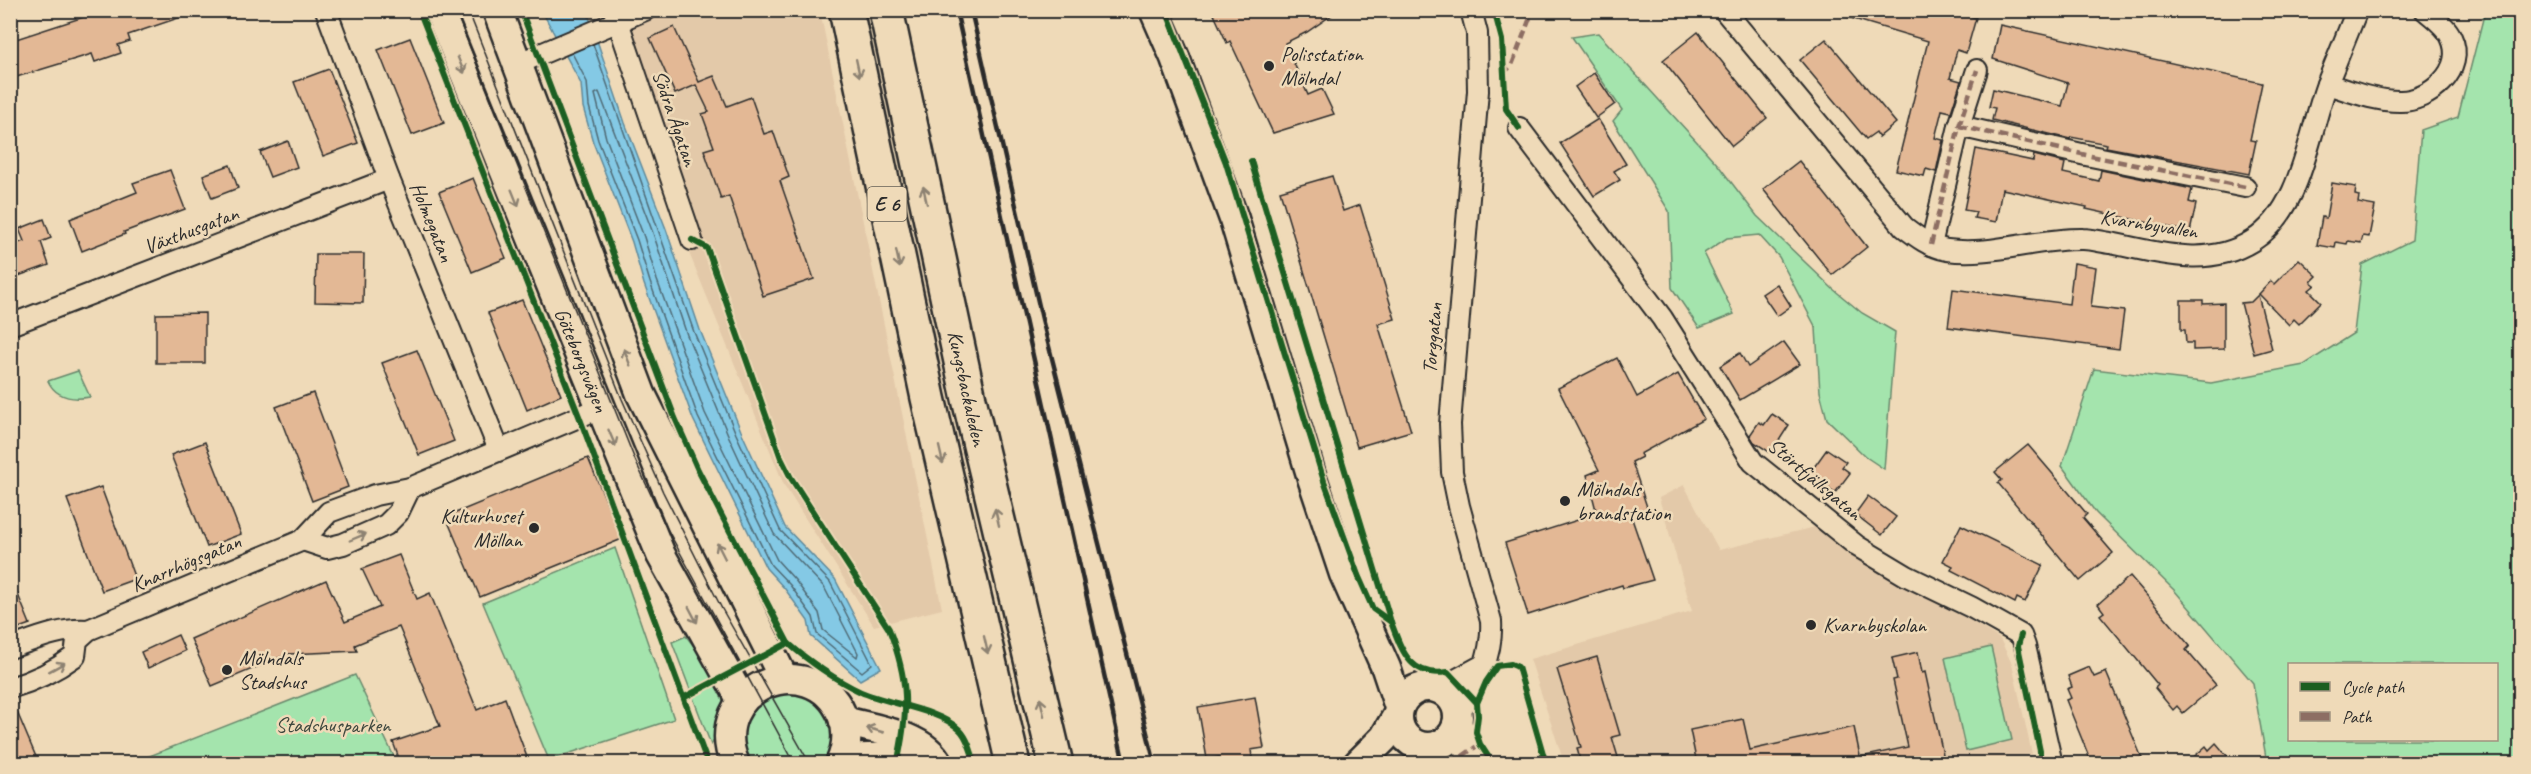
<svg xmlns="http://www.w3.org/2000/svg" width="2531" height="774" viewBox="0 0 2531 774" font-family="Caveat,sans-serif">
<rect width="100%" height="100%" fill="#efdab8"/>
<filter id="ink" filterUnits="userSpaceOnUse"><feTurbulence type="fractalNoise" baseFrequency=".0167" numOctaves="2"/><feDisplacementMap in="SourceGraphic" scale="12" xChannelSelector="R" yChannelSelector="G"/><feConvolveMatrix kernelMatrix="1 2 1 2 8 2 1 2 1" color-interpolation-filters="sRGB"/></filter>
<g filter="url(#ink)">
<g fill="#e3c9a9">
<path d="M603 11H820L942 609 874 626 784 485 685 243Z"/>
<path d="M1684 485 1719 550 1819 526 2000 639 2012 664 2032 754 1991 764 1564 763 1530 659 1692 611 1659 498Z"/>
</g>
<g fill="#a4e4ad" stroke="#68886c" stroke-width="1.5" fill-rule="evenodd">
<path d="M2485 11 2520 16V763H2267L2253 683 2175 591 2096 513 2062 466 2094 369 2211 383 2304 365 2354 333 2362 265 2412 240 2421 130 2458 117ZM2496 664V740H2290V664Z"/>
<path d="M1598 33 1718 165 1757 216 1833 289 1862 313 1895 332 1884 469 1866 457 1827 419 1820 392 1816 328 1779 257 1759 235 1727 238 1704 253 1734 314 1699 328 1672 288 1669 211 1613 121 1622 110 1572 37Z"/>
<path d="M78 371 90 397C73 400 56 398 48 381Z"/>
<path d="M615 548 674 719 549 760 483 603Z"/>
<path d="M686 636C713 670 740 702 711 745L672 642Z"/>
<path d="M1991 647 2012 740 1966 751 1945 658Z"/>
<path d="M355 675 397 763H132Z"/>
<path d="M781 690C789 692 805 692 812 697 833 713 841 741 826 763L749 764 741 741 748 710Z"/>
</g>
<path fill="#84c9e5" stroke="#608a9b" stroke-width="1.5" d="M542 11H587L625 123 666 229 700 330 741 431 785 527 835 579 881 668 860 680 811 636 808 621 785 589 766 568 693 419 644 284 632 242 593 142 583 107 581 84Z"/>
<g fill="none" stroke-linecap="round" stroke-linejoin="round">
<g stroke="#4f6a75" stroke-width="1.5">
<path d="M572 53 587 82 589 106 598 140 637 240 650 282 698 417 771 565 790 585 813 617 817 634 862 672 872 664 830 582 780 530 736 434 694 332 593 44"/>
<path d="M599 92 653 233 687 335 729 437 774 534 824 587 858 653 857 657 823 630 819 613 795 580 777 560 705 413 657 280 644 237 606 138 595 94Z"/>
</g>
</g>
<g fill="#e3b895" stroke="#2b2b2b" stroke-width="1.5">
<path d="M105 10H193V13L128 35 130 41 118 45 121 53 95 62 92 54 10 79V41Z"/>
<path d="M1212 10H1339L1307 32 1285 43 1308 95 1322 89 1334 114 1273 133 1230 41 1227 43Z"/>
<path d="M1838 10H1950L1976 18 1966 53 1957 50 1950 78 1961 81 1951 112 1942 110 1935 138 1943 140 1936 172 1926 169 1924 176 1896 170 1928 41 1837 14Z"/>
<path d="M2000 25 2262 83 2250 140 2256 141 2249 174 2106 147 2107 144 2071 137 2070 139 1992 120 1995 108 1989 107 1993 89 2062 106 2068 83 1993 59Z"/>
<path d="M674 27 699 82 714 76 727 106 751 97 764 134 773 131 789 177 780 181 814 279 763 296 729 196 721 199 704 150 714 147 702 114 709 112 696 85 675 94 650 38Z"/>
<path d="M1698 32 1767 118 1732 146 1663 60Z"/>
<path d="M410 38 444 123 412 135 378 50Z"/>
<path d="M1826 39 1896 123 1879 137 1876 132 1866 139 1800 60Z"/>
<path d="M329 69 358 143 323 156 294 82Z"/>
<path d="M1594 73 1615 104 1596 118 1575 87Z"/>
<path d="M1598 119 1626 164 1614 171 1620 180 1594 196 1560 143Z"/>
<path d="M288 141 297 167 270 177 260 152Z"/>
<path d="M1976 149 2033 161 2034 155 2065 163 2063 173 2099 181 2101 170 2192 189 2189 202 2196 204 2190 232 2086 209 2087 207 2002 189 1996 222 1974 218 1976 212 1964 210Z"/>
<path d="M1799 161 1867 247 1832 275 1763 189Z"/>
<path d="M230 165 238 188 212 198 203 175Z"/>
<path d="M170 170 185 209 124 232 125 234 82 251 70 219 137 192 133 183Z"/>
<path d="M1332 176 1343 211 1360 205 1395 319 1378 324 1411 431 1357 447 1280 191Z"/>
<path d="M473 178 506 258 472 272 439 192Z"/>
<path d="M2332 183 2356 187 2355 195 2359 196 2358 203 2375 206 2369 237 2363 236 2361 243 2348 241 2347 244 2336 242 2335 248 2317 245 2322 217 2326 218Z"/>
<path d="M44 219 51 238 41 242 49 265 10 279V246L24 241 19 229Z"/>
<path d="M316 254H364L363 303 315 302Z"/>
<path d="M2299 259 2317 276 2311 282 2315 285 2309 290 2321 302 2299 324 2294 319 2289 325 2259 294 2271 281 2274 284Z"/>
<path d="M2074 263 2096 267 2091 307 2124 311 2119 349 1948 327 1953 289 2069 304Z"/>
<path d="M1777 284 1791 306 1777 316 1762 294Z"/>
<path d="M2258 295 2272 349 2254 354 2241 303 2251 302Z"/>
<path d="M522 300 561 395 527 410 488 313Z"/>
<path d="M2181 300H2203V304L2224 303V349L2193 350V343H2186L2185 330H2181Z"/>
<path d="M205 313V363H156V314Z"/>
<path d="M1784 342 1800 364 1740 400 1720 366 1740 353 1748 367Z"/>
<path d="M417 350 454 441 419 455 382 363Z"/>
<path d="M1617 358 1637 397 1678 374 1704 419 1640 454 1642 457 1632 462 1648 510 1631 516 1653 580 1623 588 1622 585 1528 615 1505 543 1597 514 1587 475 1599 470 1558 388Z"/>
<path d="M313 393 348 487 312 501 276 407Z"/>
<path d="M1772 414 1789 425 1771 453 1754 442 1750 435 1759 422 1764 425Z"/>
<path d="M205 442 241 534 207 547 171 455Z"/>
<path d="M2028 445 2087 514 2083 518 2113 553 2080 581 1998 483 2002 480 1995 472Z"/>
<path d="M1827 449 1846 462 1842 467 1850 473 1835 493 1809 474Z"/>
<path d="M588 458 622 539 480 597 446 517Z"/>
<path d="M101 487 135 579 102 591 67 499Z"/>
<path d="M1868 496 1896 517 1882 535 1855 514Z"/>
<path d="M1961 525 2043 565 2025 602 2017 598 2015 603 1951 570 1953 566 1943 561Z"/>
<path d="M399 555 417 599 430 593 477 710 505 698 528 760 520 764H401L393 742 440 726 399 627 355 645 357 651 288 654 212 686 191 639 326 580 345 622 380 607 362 569Z"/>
<path d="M10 575 30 624 10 631Z"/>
<path d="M2130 576 2190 646 2186 650 2216 685 2183 713 2177 706 2173 710 2155 688 2158 685 2100 615 2104 612 2098 604Z"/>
<path d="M178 635 185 651 148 668 141 652Z"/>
<path d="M1918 652 1922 673 1925 672 1944 759 1924 764H1697L1690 730 1743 719 1750 750 1854 727 1861 761V757L1908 747 1893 680 1897 679 1892 658Z"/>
<path d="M1597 657 1620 735 1612 737 1620 764H1581L1577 748 1581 747 1557 669Z"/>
<path d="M2089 667 2094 677 2106 672 2142 758 2129 764H2092L2066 700 2071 698 2067 689 2072 687 2068 676Z"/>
<path d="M1255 697 1264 748 1251 750 1253 764H1220L1219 757 1207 759 1198 707Z"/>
<path d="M10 700H12L39 764H10Z"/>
<path d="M2216 743 2234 764H2186L2206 746 2209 750Z"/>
</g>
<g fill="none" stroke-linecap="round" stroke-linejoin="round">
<defs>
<g id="street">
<path d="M326 10 389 179 499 450"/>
<path d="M614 10 692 240"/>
<path d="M1724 10 1904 227C1917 237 1930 247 1947 250 1992 256 2038 238 2083 239 2092 239 2102 242 2110 243 2158 252 2207 269 2252 241 2302 210 2308 135 2327 84"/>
<path d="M2357 10 2327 84C2350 91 2374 101 2399 101 2429 102 2467 70 2451 37 2446 26 2434 18 2425 10"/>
<path d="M517 64 645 10"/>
<path d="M1959 126 2086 155 2245 187"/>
<path d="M1519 128 1662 318 1753 462 1857 546 1907 576 1971 607 2021 635 2025 646 2052 764"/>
<path d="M1931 245 1959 126 1977 70"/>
<path d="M10 325 389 179"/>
<path d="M303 540 327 548 343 544 386 525 398 513 410 488"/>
<path d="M10 648C36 639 60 628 88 630"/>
<path d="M10 688C34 681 56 670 75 656L77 640 88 630 303 540 329 512 375 495 410 488 600 408"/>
<path d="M1436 688 1448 684 1483 665"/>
<path d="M1458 713C1478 687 1493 654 1491 621L1459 506 1452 472 1450 424 1478 91 1477 33 1471 10"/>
</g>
<g id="secondary">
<path id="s1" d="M439 10 661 555 742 701"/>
<path d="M497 10 641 394 784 679"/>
<path d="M1154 10 1175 58 1234 219 1312 478 1344 574 1386 668 1399 707"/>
<circle cx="1428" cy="717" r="30"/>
<path d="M844 721C873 729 924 735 938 764"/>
<path d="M1457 724 1475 764"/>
<path d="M842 760C869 757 892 756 919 764"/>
<path d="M735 764C703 688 811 644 842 715 849 731 847 748 840 764"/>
<path d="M1358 764 1384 738 1397 716"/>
</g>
<g id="highway">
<path d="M846 10 928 398 1013 764"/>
<path id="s2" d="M886 10 969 399 1056 764"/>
</g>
</defs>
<use href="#street" stroke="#2b2b2b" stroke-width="24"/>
<use href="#secondary" stroke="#2b2b2b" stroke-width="33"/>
<use href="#highway" stroke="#2b2b2b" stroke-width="38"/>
<use href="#street" stroke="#efdab8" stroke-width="20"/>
<use href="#secondary" stroke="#efdab8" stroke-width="28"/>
<use href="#highway" stroke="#efdab8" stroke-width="33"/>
<g stroke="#2b2b2b" stroke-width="1.5">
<path d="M455 10 635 460 664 523 795 764"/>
<path d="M468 10 622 399 663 492 722 609 810 764"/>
</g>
<g stroke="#2b2b2b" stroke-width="4.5">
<path d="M956 10 1124 764"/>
<path d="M971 10 1042 319 1155 764"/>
</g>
<g stroke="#8d6e63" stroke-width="4.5" stroke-dasharray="9 4.5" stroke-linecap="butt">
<path d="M1503 74 1512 65 1533 10"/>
<path d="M1959 126 2086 155 2245 187"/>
<path d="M1931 245 1959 126 1977 70"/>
<path d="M1398 764 1419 760 1431 764"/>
<path d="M1451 764 1480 744"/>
</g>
<defs>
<g id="cycleway">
<path d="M419 10 579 416 708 764"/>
<path d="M521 10 675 418 698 470 788 643C807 660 837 681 861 692 888 704 939 709 960 730 968 738 972 753 975 764"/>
<path d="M1166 10 1226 163 1324 481 1358 575 1373 609 1391 622"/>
<path d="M1494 10 1502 40 1506 109 1519 128"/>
<path d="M1251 161 1391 622C1402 651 1410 678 1448 672L1477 703 1478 716 1476 732 1480 744 1493 764"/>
<path d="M692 240 707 248 781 458 791 478 889 629C909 681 909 710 897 764"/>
<path d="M2021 635 2018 646 2040 751V764"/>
<path d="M685 697 788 643"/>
<path d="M1477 703 1486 682 1497 666 1511 664 1518 667 1546 764"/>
</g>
</defs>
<use href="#cycleway" stroke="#efdab8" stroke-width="10"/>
<use href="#cycleway" stroke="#1b5e20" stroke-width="6"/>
</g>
<defs><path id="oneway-shaft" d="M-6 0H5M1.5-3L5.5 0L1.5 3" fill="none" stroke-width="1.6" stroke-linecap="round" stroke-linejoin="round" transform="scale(1.5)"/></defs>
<g stroke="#8d8272">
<use href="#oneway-shaft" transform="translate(461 65) rotate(68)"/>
<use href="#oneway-shaft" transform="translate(858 68) rotate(78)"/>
<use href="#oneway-shaft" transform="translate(925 195) rotate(-102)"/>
<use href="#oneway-shaft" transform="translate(515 198) rotate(68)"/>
<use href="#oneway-shaft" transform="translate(898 259) rotate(78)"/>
<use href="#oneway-shaft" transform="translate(627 357) rotate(-111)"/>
<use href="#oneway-shaft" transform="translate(612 438) rotate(67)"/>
<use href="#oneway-shaft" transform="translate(941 455) rotate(77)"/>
<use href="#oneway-shaft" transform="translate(997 517) rotate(-103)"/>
<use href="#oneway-shaft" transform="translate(358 537) rotate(-23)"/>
<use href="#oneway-shaft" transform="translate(721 551) rotate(-117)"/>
<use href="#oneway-shaft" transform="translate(693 615) rotate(62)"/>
<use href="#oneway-shaft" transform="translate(986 645) rotate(77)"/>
<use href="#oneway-shaft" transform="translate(57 667) rotate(-29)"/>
<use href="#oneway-shaft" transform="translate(1042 707) rotate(-103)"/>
<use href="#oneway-shaft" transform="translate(875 730) rotate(-164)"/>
</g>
</g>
<g fill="#2b2b2b" stroke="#efdab8" stroke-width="2">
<circle cx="1269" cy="66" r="6"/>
<circle cx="1565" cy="501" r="6"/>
<circle cx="534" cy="528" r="6"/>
<circle cx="1811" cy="625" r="6"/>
<circle cx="227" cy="670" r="6"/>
</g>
<g text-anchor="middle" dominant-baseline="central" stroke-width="5" stroke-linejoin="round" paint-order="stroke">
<rect fill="#efdab8" stroke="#666055" stroke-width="1.5" x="867.5" y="187" width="39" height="34" rx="4.5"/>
<g font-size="20" font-weight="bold" fill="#2b2b2b">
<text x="887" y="204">E 6</text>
</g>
<g font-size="21" fill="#2b2b2b" stroke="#efdab8" text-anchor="start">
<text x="1281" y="54">Polisstation<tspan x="1281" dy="24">Mölndal</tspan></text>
<text x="1577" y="489">Mölndals<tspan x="1577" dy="24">brandstation</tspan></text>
<text x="522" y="516" text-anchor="end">Kulturhuset<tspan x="522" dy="24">Möllan</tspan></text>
<text x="1823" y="625">Kvarnbyskolan</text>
<text x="239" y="658">Mölndals<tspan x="239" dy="24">Stadshus</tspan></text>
</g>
<g font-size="21" fill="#2b2b2b" stroke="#efdab8">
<text transform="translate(675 118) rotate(71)">Södra Ågatan</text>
<text transform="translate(432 222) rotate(68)">Holmegatan</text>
<text transform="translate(2149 224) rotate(9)">Kvarnbyvallen</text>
<text transform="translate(191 230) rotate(-21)">Växthusgatan</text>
<text transform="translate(1432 338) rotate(-85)">Torggatan</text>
<text stroke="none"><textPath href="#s1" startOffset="378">Göteborgsvägen</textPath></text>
<text stroke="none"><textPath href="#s2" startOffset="387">Kungsbackaleden</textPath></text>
<text transform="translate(1815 479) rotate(40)">Störtfjällsgatan</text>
<text transform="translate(186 563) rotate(-23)">Knarrhögsgatan</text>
</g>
<g font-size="21" fill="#3d473e" stroke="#efdab8">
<text x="333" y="725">Stadshusparken</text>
</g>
</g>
<rect width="2531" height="774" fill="none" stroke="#efdab8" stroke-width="36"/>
<rect x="18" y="18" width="2495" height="738" fill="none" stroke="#2b2b2b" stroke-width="2" filter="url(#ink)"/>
<rect x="2288" y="663" width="210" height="78" fill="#efdab8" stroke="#a19480" stroke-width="1.5"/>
<rect x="2300" y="682" width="30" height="9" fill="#1b5e20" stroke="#a19480" stroke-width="1.5"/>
<text x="2342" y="693" font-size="18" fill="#2b2b2b">Cycle path</text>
<rect x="2300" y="712" width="30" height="9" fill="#8d6e63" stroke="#a19480" stroke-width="1.5"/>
<text x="2342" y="723" font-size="18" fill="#2b2b2b">Path</text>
</svg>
